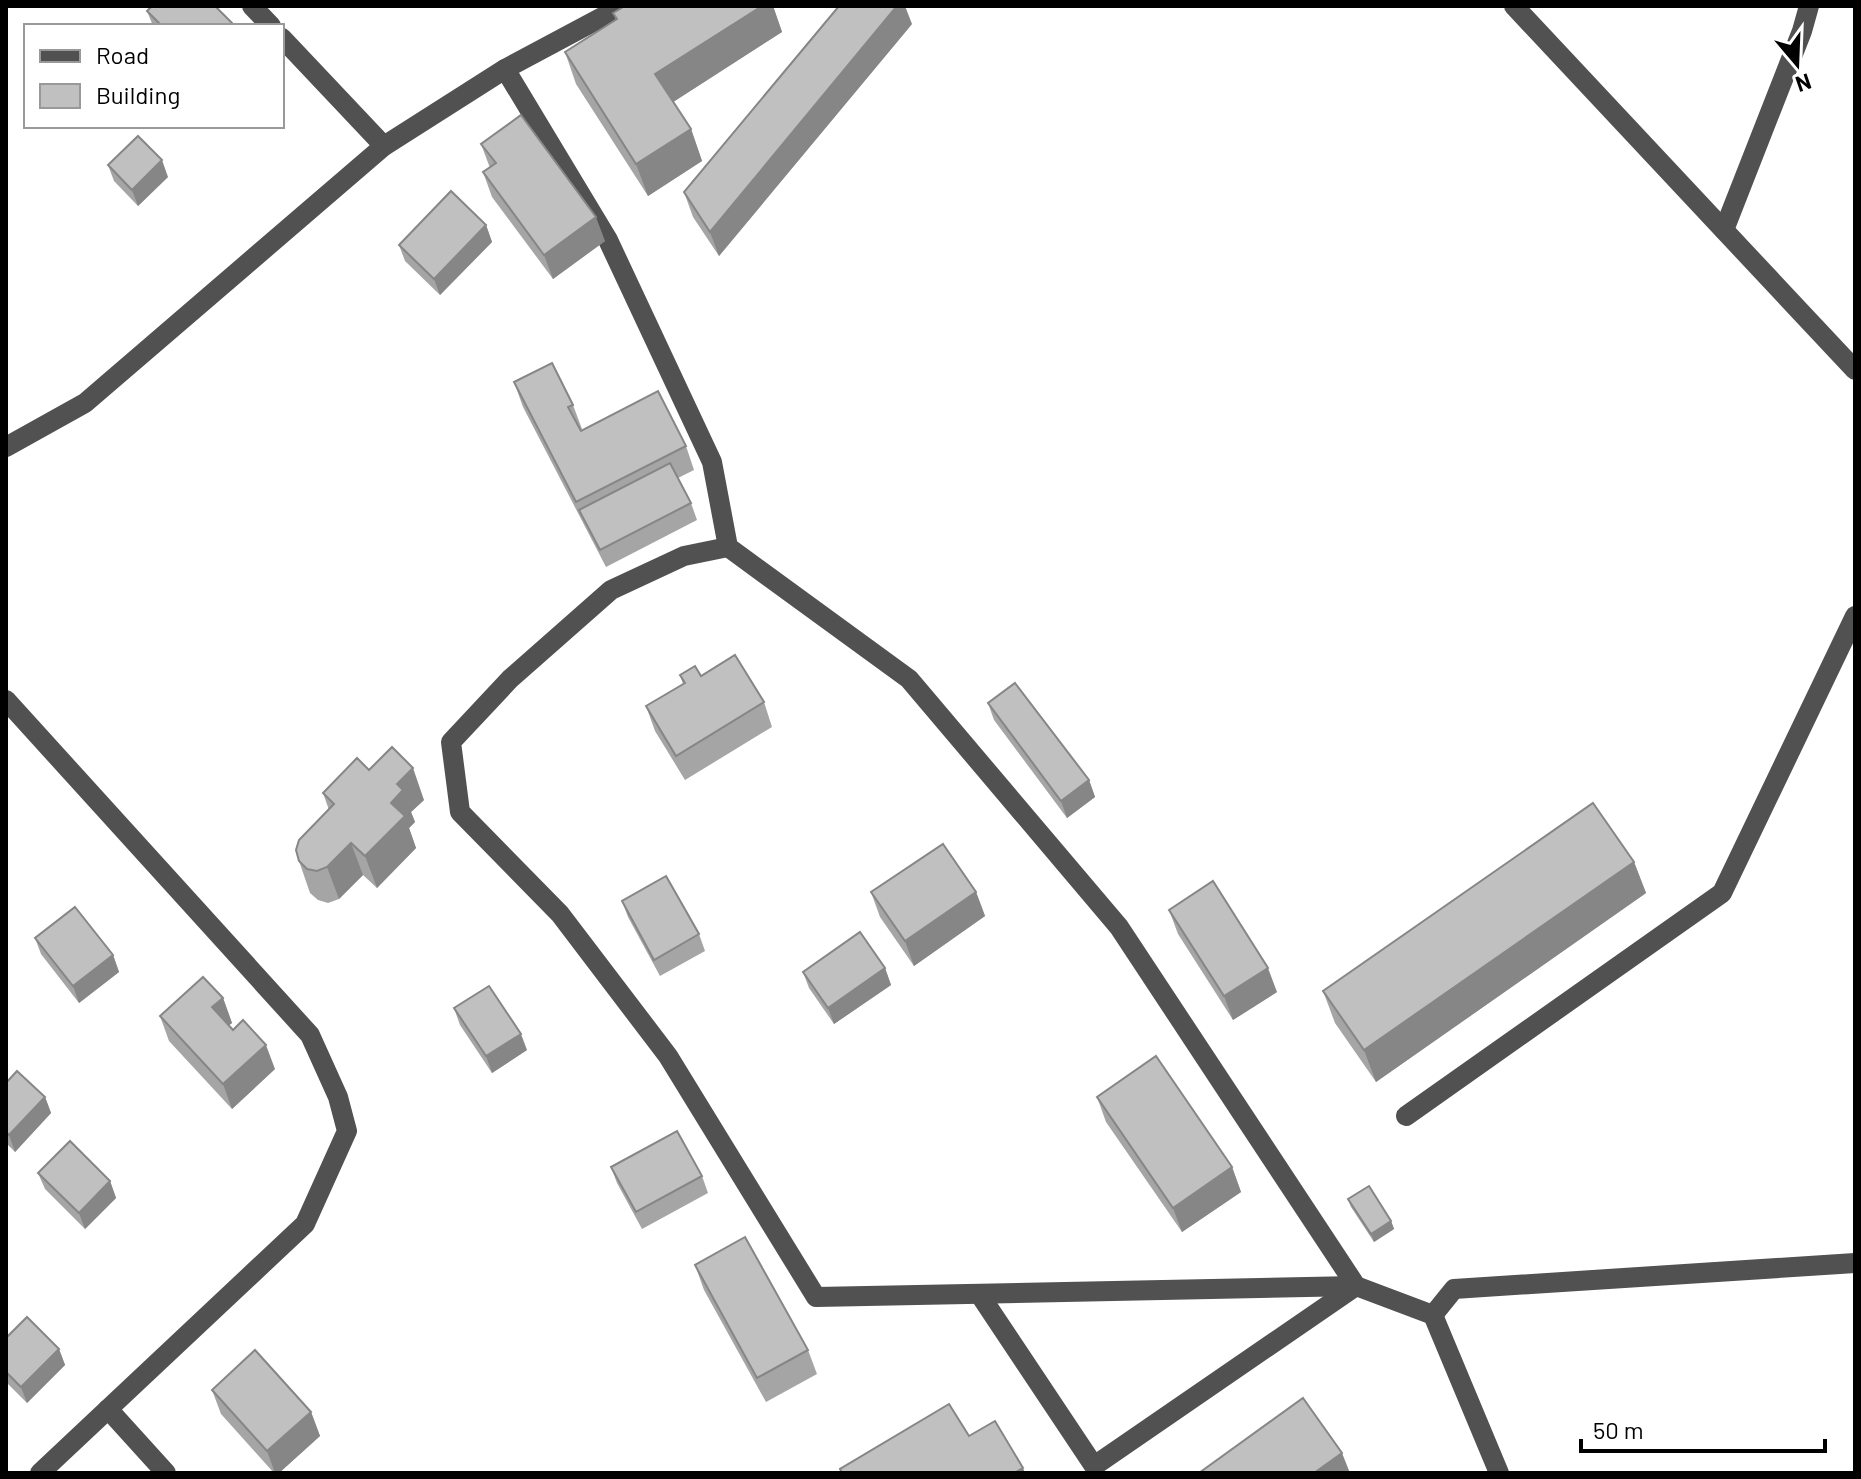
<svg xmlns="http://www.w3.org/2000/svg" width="1861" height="1479" viewBox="0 0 1861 1479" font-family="Barlow,sans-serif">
<rect width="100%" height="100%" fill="#fff"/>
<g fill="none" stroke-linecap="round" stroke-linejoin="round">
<g stroke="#515151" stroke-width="20">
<path d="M252 6 271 26"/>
<path d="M1514 6 1855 370"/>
<path d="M282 38 384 146"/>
<path d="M505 69 608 240 712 462 728 547 909 679 1119 927 1356 1286 1433 1315 1499 1473"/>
<path d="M1724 230 1802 31 1809 6"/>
<path d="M6 447 85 403 384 146 505 69 623 6"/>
<path d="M728 547 684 556 611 590 510 679 451 742 460 812 560 914 668 1056 816 1297 1356 1286"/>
<path d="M6 700 310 1035 338 1097 347 1131 305 1224 40 1473"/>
<path d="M1406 1116 1722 893 1855 616"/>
<path d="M980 1295 1094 1466 1356 1286"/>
<path d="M1433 1315 1454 1289 1855 1263"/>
<path d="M108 1409 166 1473"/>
</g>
</g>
<g fill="#a5a5a5">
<path d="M625 6H773L782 32 673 102 691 129 702 161 648 196 576 84 565 52 616 20 613 13Z"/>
<path d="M147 11 234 25V26H153Z"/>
<path d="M912 24 719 256 693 217 684 192Z"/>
<path d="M481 144 605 241 553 279 492 197 483 172 490 168Z"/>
<path d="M108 165 168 177 138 206 114 181Z"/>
<path d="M486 225 492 242 440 295 405 261 399 245Z"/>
<path d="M514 382 573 405 582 429 580 430 686 446 694 470 678 478 691 503 697 520 606 567 523 407Z"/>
<path d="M680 675 701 676 764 702 772 727 685 780 655 731 646 706 683 684Z"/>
<path d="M988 703 1089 780 1095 797 1067 818 994 720Z"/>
<path d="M369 770 424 800 411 812 415 822 409 828 416 848 377 888 363 875 339 899 328 903 318 900 310 893 299 861 329 810 323 793Z"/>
<path d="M1634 862 1646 893 1376 1082 1335 1023 1323 991Z"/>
<path d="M871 892H976L985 916 914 966 880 917Z"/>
<path d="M622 901 699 934 705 951 660 976 628 917Z"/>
<path d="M1169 910 1277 992 1233 1020 1178 934Z"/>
<path d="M35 938 113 955 119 972 79 1003 41 954Z"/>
<path d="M885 968 891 985 834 1024 809 988 803 972Z"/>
<path d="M223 998 232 1023 229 1025 275 1069 232 1109 169 1041 160 1016Z"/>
<path d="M454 1008 527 1050 492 1073 460 1025Z"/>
<path d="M6 1083 45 1097 51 1113 15 1152 6 1143Z"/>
<path d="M1097 1097 1232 1167 1241 1192 1182 1232 1106 1122Z"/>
<path d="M611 1167 702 1176 708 1193 642 1229 617 1183Z"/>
<path d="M38 1173 110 1181 116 1198 85 1229 45 1189Z"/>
<path d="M1348 1199 1391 1221 1394 1229 1374 1242 1351 1207Z"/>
<path d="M695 1265 808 1350 817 1374 766 1402 704 1290Z"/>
<path d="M6 1338 59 1349 65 1365 27 1403 6 1382Z"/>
<path d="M212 1390 311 1412 320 1436 279 1473H274L221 1414Z"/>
</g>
<g fill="#868686">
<path d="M762 6H773L782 32 667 106 655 74Z"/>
<path d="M897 6H905L912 24 719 256 710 232Z"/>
<path d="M691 129 702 161 648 196 636 164Z"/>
<path d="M162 160 168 177 138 206 132 190Z"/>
<path d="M596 217 605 241 553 279 544 255Z"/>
<path d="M486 225 492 242 440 295 434 279Z"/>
<path d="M413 768 424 800 411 812 415 822 409 828 416 848 377 888 365 856 391 803 397 784Z"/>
<path d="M1089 780 1095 797 1067 818 1061 801Z"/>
<path d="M351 843 363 875 339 899 327 867Z"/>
<path d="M1634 862 1646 893 1376 1082 1364 1050Z"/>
<path d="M976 892 985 916 914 966 905 941Z"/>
<path d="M113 955 119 972 79 1003 73 986Z"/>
<path d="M885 968 891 985 834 1024 828 1008Z"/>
<path d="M1268 968 1277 992 1233 1020 1224 996Z"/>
<path d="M223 998 232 1023 221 1032 212 1007Z"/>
<path d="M521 1034 527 1050 492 1073 486 1056Z"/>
<path d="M266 1045 275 1069 232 1109 223 1084Z"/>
<path d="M45 1097 51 1113 15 1152 9 1135Z"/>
<path d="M1232 1167 1241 1192 1182 1232 1173 1208Z"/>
<path d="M110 1181 116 1198 85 1229 79 1213Z"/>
<path d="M1391 1221 1394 1229 1374 1242 1371 1234Z"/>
<path d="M59 1349 65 1365 27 1403 21 1387Z"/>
<path d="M311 1412 320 1436 279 1473H275L267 1451Z"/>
<path d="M1342 1453 1350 1473H1314Z"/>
<path d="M1023 1468 1025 1473H1014Z"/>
</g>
<g fill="#c0c0c0" stroke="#868686" stroke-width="2">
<path d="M152 6H215L234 25 233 26H162L147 11Z"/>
<path d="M625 6H762L655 74 691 129 636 164 565 52 617 19 613 13Z"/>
<path d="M839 6H897L710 232 684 192Z"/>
<path d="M521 115 596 217 544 255 483 172 496 163 481 144Z"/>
<path d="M138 136 162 160 132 190 108 165Z"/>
<path d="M451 191 486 225 434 279 399 245Z"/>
<path d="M552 363 573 405 568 407 581 431 658 391 686 446 576 502 514 382Z"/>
<path d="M670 463 691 503 600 550 579 510Z"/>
<path d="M735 655 764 702 676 756 646 706 685 683 680 675 695 666 701 676Z"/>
<path d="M1015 683 1089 780 1061 801 988 703Z"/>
<path d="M392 747 413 768 397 784 403 790 391 803 405 816 365 856 351 843 327 867 317 871 307 869 299 861 296 850 299 840 334 804 323 793 357 758 369 770Z"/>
<path d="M1593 803 1634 862 1364 1050 1323 991Z"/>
<path d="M943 844 976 892 905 941 871 892Z"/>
<path d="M666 876 699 934 654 960 622 901Z"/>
<path d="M1213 881 1268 968 1224 996 1169 910Z"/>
<path d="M75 907 113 955 73 986 35 938Z"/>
<path d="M860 932 885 968 828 1008 803 972Z"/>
<path d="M203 977 223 998 212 1007 233 1030 243 1020 266 1045 223 1084 160 1016Z"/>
<path d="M489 986 521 1034 486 1056 454 1008Z"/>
<path d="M1156 1056 1232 1167 1173 1208 1097 1097Z"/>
<path d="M17 1071 45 1097 9 1135 6 1132V1083Z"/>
<path d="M677 1131 702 1176 636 1212 611 1167Z"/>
<path d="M70 1141 110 1181 79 1213 38 1173Z"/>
<path d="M1369 1186 1391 1221 1371 1234 1348 1199Z"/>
<path d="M745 1237 808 1350 757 1378 695 1265Z"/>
<path d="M27 1317 59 1349 21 1387 6 1372V1338Z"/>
<path d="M255 1350 311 1412 267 1451 212 1390Z"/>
<path d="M1303 1398 1342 1453 1314 1473H1199Z"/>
<path d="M949 1404 969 1436 995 1421 1023 1468 1014 1473H842L840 1469Z"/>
</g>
<rect width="1861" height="1479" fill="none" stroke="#000000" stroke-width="16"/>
<rect x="24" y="24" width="260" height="104" fill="#ffffff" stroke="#999999" stroke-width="2"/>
<rect x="40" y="50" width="40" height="12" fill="#515151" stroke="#999999" stroke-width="2"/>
<text x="96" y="64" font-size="24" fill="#000000">Road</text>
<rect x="40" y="84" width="40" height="24" fill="#c0c0c0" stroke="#999999" stroke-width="2"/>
<text x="96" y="104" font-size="24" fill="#000000">Building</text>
<g transform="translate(1797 64) rotate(161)" stroke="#ffffff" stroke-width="6" paint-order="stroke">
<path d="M0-6L14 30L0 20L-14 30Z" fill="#000000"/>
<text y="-12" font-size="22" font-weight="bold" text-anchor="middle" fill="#000000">N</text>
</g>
<path d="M1581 1439v12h244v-12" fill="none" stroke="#000000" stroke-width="4"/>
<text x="1593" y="1439" font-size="24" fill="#000000" stroke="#ffffff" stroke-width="6" paint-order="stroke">50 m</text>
</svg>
